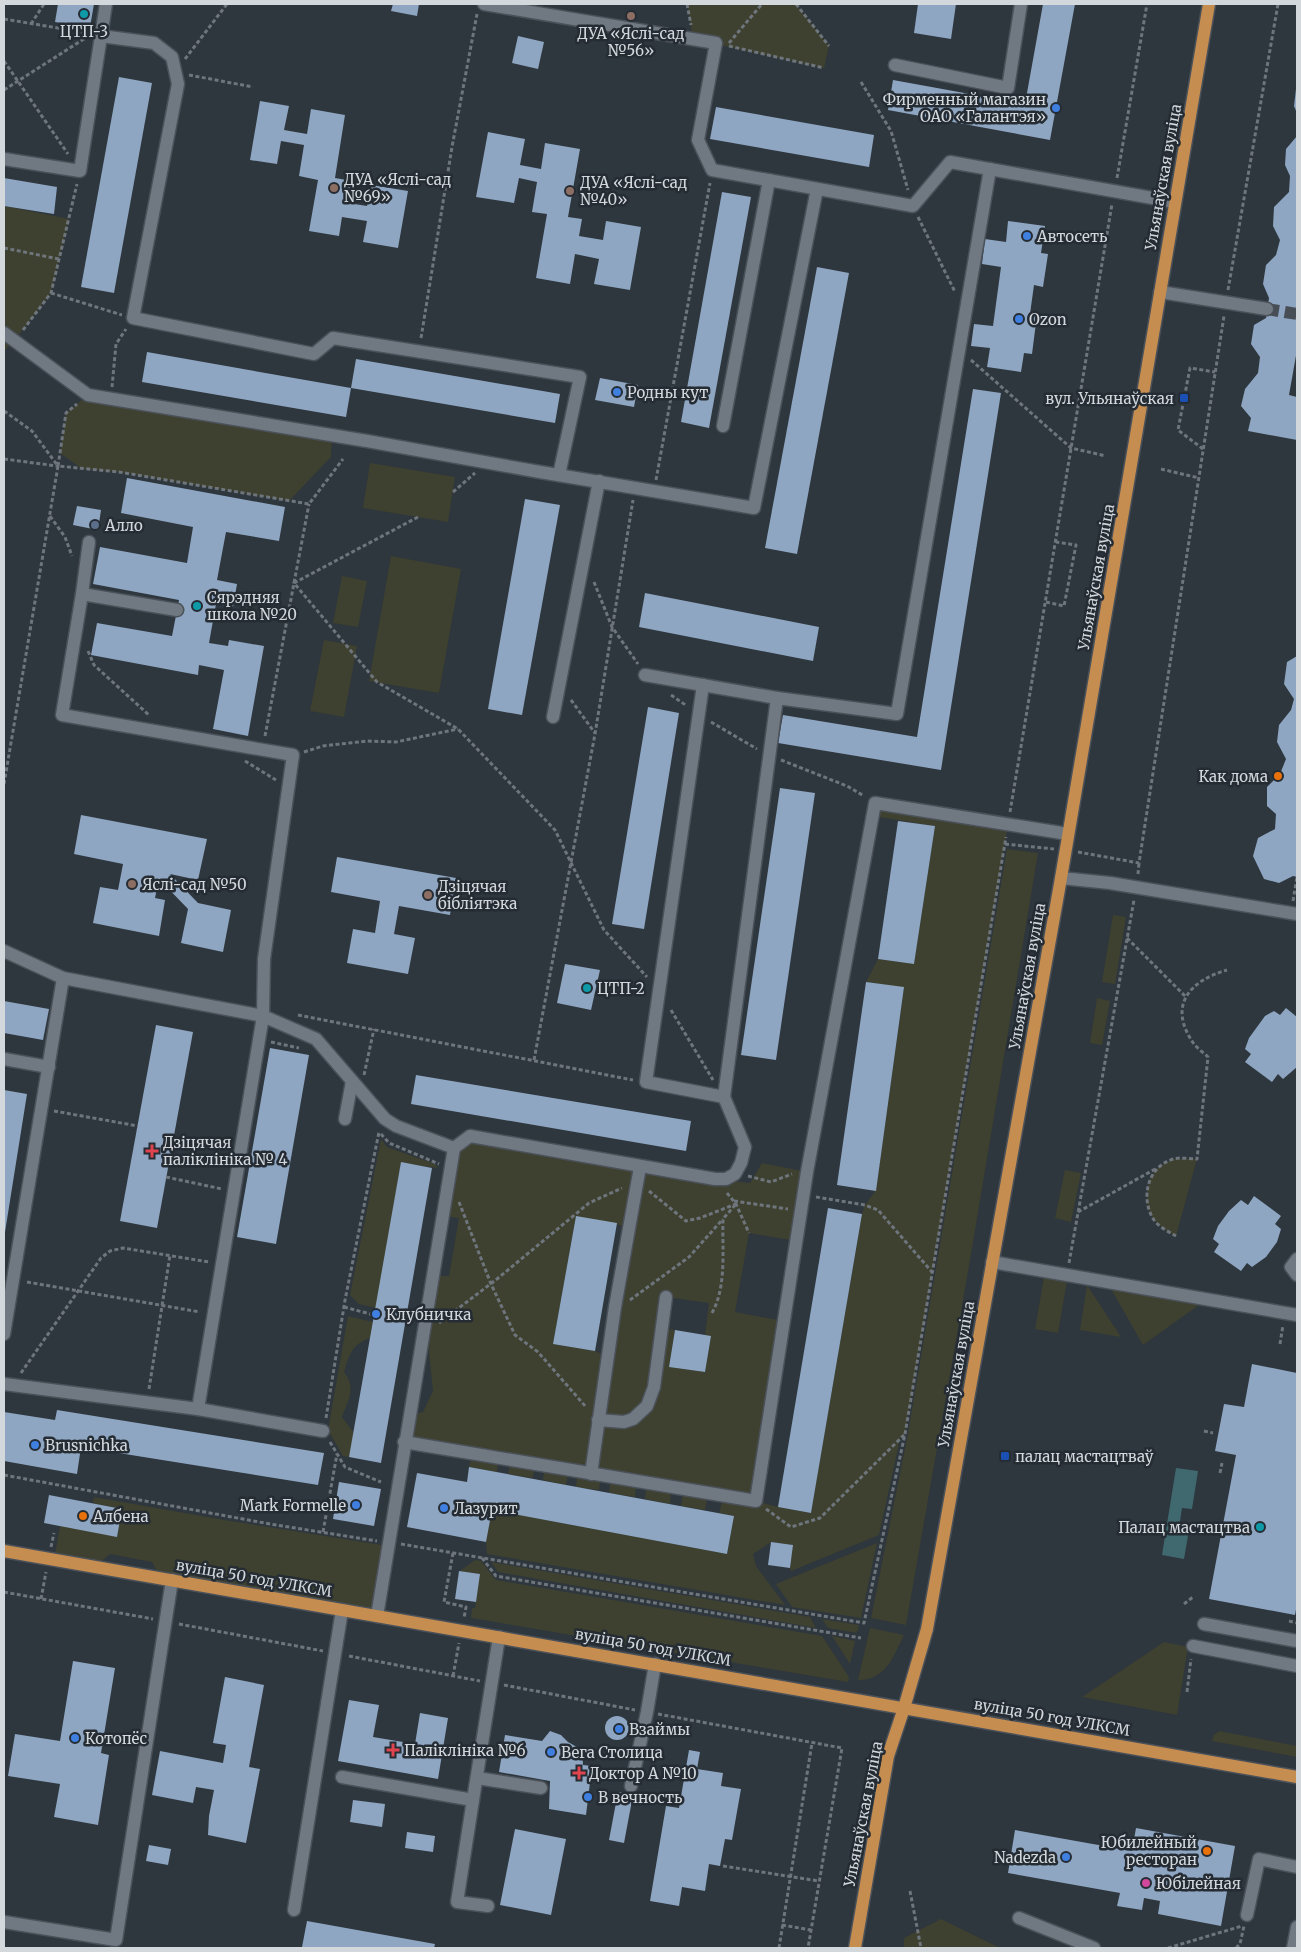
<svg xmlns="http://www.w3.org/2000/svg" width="1301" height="1952" viewBox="0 0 1301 1952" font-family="Merriweather,serif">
<rect width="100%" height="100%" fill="#2e363e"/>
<g fill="#3e412f" fill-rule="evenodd">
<path d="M687 4H796L829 46 824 68 693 39Z"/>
<path d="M4 206 69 219 51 293 14 341 4 351Z"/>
<path d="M88 395 332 435 331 457 289 501 119 472 82 469 60 453 66 413Z"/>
<path d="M370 463 455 477 448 522 363 508Z"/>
<path d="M391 556 461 569 439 693 369 681Z"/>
<path d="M342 576 367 581 358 627 333 623Z"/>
<path d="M324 640 357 646 344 717 310 711Z"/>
<path d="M875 803 1008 825 905 1434 900 1439 879 1535 791 1571 790 1568 793 1545 771 1542 753 1554 756 1566 785 1605 487 1554 486 1542 492 1510 727 1554 734 1516 719 1513 722 1502 737 1504 404 1442 408 1416 423 1412 433 1391 429 1353 430 1290 432 1276H449L459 1218 442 1216 454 1148 470 1136 715 1179 750 1183 762 1163 807 1172 797 1241 749 1233 735 1312 783 1321 756 1501 778 1507 811 1513 862 1214 865 1205 876 1190 904 988 866 982 878 959 914 964 935 826 873 816ZM576 1216 629 1227 607 1356 595 1351 553 1344ZM666 1297 709 1303 705 1335 711 1336 705 1372 669 1367 675 1330 662 1328Z"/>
<path d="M1007 849 1038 853 969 1266 906 1625 871 1618 908 1433Z"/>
<path d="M1113 915 1126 917 1115 984 1102 982Z"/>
<path d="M1097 998 1110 1001 1102 1045 1090 1043Z"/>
<path d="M381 1139 387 1147 435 1164 438 1168 401 1163 376 1308 359 1304 350 1295Z"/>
<path d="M1174 1159H1197L1176 1236C1169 1233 1162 1228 1157 1223 1142 1208 1144 1179 1160 1166 1164 1163 1170 1161 1174 1159Z"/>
<path d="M1065 1170 1081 1173 1071 1222 1055 1218Z"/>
<path d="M1044 1277 1067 1281 1058 1333 1035 1329Z"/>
<path d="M1087 1285 1121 1337 1080 1330Z"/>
<path d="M1111 1289 1199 1305 1143 1345Z"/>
<path d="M348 1316 373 1322 370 1338C351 1345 350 1354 344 1372 357 1389 348 1400 342 1417L354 1433 349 1457 343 1456 328 1430Z"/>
<path d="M471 1459 498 1463 497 1472 469 1467Z"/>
<path d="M510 1465 534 1469 533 1478 508 1474Z"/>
<path d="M544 1471 568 1475 566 1485 543 1480Z"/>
<path d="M577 1477 600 1481 599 1490 576 1487Z"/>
<path d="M610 1483 636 1487 635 1497 609 1493Z"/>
<path d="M646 1489 671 1493 670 1504 645 1499Z"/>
<path d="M683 1495 707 1499 705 1510 681 1506Z"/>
<path d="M94 1497 230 1521 388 1546 377 1616 161 1579 152 1562 110 1554 95 1567 54 1560 60 1526 117 1536 122 1509 93 1503Z"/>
<path d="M877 1543 861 1618 792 1607 776 1584Z"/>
<path d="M475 1560 481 1561 496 1580 822 1636 849 1677 848 1682 471 1618 472 1608H475L480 1574 460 1571Z"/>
<path d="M491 1562 810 1617 816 1628 498 1572Z"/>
<path d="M822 1619 859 1625 857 1633 828 1628Z"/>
<path d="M870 1628 904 1635C893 1657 886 1680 858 1680Z"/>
<path d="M832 1636 855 1641 850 1664Z"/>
<path d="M1164 1642 1188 1647 1177 1715 1082 1697Z"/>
<path d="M1219 1731 1297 1746V1757L1212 1741 1214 1735Z"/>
<path d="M941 1919 1000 1948H904V1938Z"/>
</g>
<path fill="#3f696f" d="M1176 1468 1198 1471 1192 1509 1182 1508 1179 1528 1189 1530 1184 1559 1162 1555Z"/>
<g fill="#8ea6c1">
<path d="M58 4H94L90 27 55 22Z"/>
<path d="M393 4H419L417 16 391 11Z"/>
<path d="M918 4H956L951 39 914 33Z"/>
<path d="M1043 4H1075L1050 140 888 110 893 80 1025 104Z"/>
<path d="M518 36 544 42 538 69 512 63Z"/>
<path d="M119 77 152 83 114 293 81 287Z"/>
<path d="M1296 89 1297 90V113L1294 106Z"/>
<path d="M260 101 289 106 284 130 307 134 311 109 345 115 335 178 352 181 348 203 367 206 371 185 408 191 398 248 363 242 367 221 342 217 339 236 309 231 318 180 299 176 304 145 281 141 277 164 250 160Z"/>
<path d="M716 107 874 135 869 167 710 139Z"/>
<path d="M488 132 525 139 520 165 541 169 545 143 580 149 568 217 582 219 579 236 603 240 606 221 641 227 630 290 594 284 599 259 575 254 570 284 536 278 547 214 532 212 537 182 519 178 514 203 476 197Z"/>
<path d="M1297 136V350L1289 395 1297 397V440L1248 431 1251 418 1241 406 1245 389 1258 373 1260 357 1251 344 1254 325 1266 318 1269 298 1263 284 1266 265 1276 255 1280 240 1273 226 1274 207 1289 192 1290 176 1285 165 1286 149Z"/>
<path d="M4 178 57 187 54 214 4 206Z"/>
<path d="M722 192 751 197 709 428 681 422Z"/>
<path d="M1008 221 1045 226 1041 253 1048 254 1043 287 1034 285 1030 314 1037 315 1032 354 1024 353 1021 372 987 367 990 348 971 346 974 324 993 326 1001 267 982 264 985 239 1006 242Z"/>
<path d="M817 267 849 273 797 554 765 548Z"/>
<path d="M147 352 351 388 346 417 142 382Z"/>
<path d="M356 359 560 394 555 423 351 388Z"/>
<path d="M600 378 638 385 634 407 595 400Z"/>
<path d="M973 389 1001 393 941 770 778 743 783 715 917 737Z"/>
<path d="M127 478 285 507 279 541 226 532 217 580 237 584 233 607 216 604 209 643 228 646 229 640 264 646 248 736 213 729 224 670 199 665 198 675 91 655 97 623 172 636 179 600 93 584 100 547 187 563 193 527 121 513Z"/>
<path d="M525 499 560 505 522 715 488 709Z"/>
<path d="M77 506 101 510 98 530 73 525Z"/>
<path d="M645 593 819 627 813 661 639 627Z"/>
<path d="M1297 656V877L1293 876 1279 883 1264 879 1253 856 1258 838 1275 829 1276 814 1267 806V787L1280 774 1286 759 1277 742 1279 725 1291 710 1294 699 1284 684 1287 662Z"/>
<path d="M648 707 679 713 644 929 612 924Z"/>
<path d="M780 788 815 793 776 1060 741 1055Z"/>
<path d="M81 815 207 839 198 880 170 874 198 903 231 910 223 952 181 943 188 909 159 879 155 898 165 900 159 936 93 923 100 887 118 890 123 864 74 854Z"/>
<path d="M898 821 935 826 914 964 878 959Z"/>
<path d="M337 857 456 878 450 915 399 906 394 934 415 938 408 974 347 963 353 929 375 933 380 901 331 892Z"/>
<path d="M565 964 600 970 591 1010 557 1003Z"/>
<path d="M866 982 904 987 876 1191 837 1185Z"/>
<path d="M4 1001 49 1009 43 1040 4 1033Z"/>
<path d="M1286 1008 1297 1017V1067L1283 1079 1278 1074 1272 1082 1245 1062 1251 1054 1245 1049 1249 1038 1265 1016 1274 1011 1280 1015Z"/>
<path d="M156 1025 193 1032 157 1228 120 1221Z"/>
<path d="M270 1048 309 1055 276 1244 237 1237Z"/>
<path d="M416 1075 691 1121 686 1151 411 1104Z"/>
<path d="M4 1090 27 1094 5 1232H4Z"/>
<path d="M401 1162 432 1168 381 1463 349 1457Z"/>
<path d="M1254 1196 1281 1216 1275 1224 1281 1229 1277 1242 1266 1257 1252 1267 1247 1263 1241 1271 1214 1252 1219 1244 1213 1239 1218 1226 1229 1211 1241 1200 1248 1205Z"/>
<path d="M828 1208 862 1214 811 1513 778 1507Z"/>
<path d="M576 1216 617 1223 595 1351 553 1344Z"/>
<path d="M675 1330 711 1336 705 1372 669 1367Z"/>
<path d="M1252 1364 1297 1373V1604L1295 1615 1209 1599 1236 1455 1215 1451 1224 1404 1244 1407Z"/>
<path d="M57 1410 324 1453 318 1485 81 1447 77 1474 4 1461V1412L55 1420Z"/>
<path d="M469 1467 734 1516 727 1554 492 1510 486 1542 407 1527 417 1473 467 1482Z"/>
<path d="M339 1482 381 1489 374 1526 333 1519Z"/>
<path d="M49 1495 122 1509 117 1537 44 1523Z"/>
<path d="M771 1542 793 1545 790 1568 768 1565Z"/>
<path d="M459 1571 480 1574 476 1602 455 1599Z"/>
<path d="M73 1661 115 1668 101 1753 109 1755 98 1825 54 1817 60 1784 8 1776 15 1734 60 1741Z"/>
<path d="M225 1677 264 1685 249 1767 260 1769 246 1843 208 1835 209 1816 214 1790 196 1787 193 1803 152 1795 160 1751 223 1763 226 1745 213 1743Z"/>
<path d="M349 1700 379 1705 373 1737 415 1744 420 1713 448 1718 438 1779 338 1761Z"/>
<circle cx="617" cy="1728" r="12"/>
<path d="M550 1731 561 1735 568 1742 582 1750 583 1765 592 1766 586 1815 549 1809 550 1781 499 1772 505 1735 542 1741Z"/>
<path d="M689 1750 700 1752 697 1769 723 1773 721 1786 741 1789 732 1840 725 1839 720 1866 709 1864 705 1891 682 1887 679 1906 650 1901 666 1806 679 1808Z"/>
<path d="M618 1792 633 1795 624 1843 609 1840Z"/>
<path d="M353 1800 385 1804 382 1827 350 1822Z"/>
<path d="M1136 1828 1235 1846 1221 1926 1158 1914 1160 1901 1144 1898 1142 1910 1117 1906 1120 1893 1008 1873 1015 1830 1132 1851Z"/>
<path d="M515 1829 566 1839 551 1915 500 1905Z"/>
<path d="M407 1832 435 1836 433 1852 405 1848Z"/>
<path d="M149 1845 171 1849 168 1865 146 1861Z"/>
<path d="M307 1921 435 1944 434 1948 302 1947Z"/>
</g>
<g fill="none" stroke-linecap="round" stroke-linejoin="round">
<path stroke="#474e56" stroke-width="12" stroke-dasharray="12 6" stroke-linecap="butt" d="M1267 309 1297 314"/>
<defs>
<g id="minor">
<path d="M484 4 716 43 698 140 712 170 913 206 950 162 1175 202"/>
<path d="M101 36 154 43 172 57 178 84 133 318 314 354 333 338 580 377 559 475"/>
<path d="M895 65 1008 88 1021 4"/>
<path d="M4 159 80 171 106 4"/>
<path d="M1160 292 1267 309"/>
<path d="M4 333 88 395 367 441 540 472 754 508 817 189"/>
<path d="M723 426 769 180"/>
<path d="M82 594 89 542"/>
<path d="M177 610 82 594 62 715 293 755 264 959 263 1016 316 1039 385 1119 396 1126 454 1148"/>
<path d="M645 675 777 698"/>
<path d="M703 685 646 1082 724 1097"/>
<path d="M553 717 599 481"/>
<path d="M1061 878 1110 883 1297 914"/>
<path d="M4 951 63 978 263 1016 198 1409"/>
<path d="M4 1059 49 1067"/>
<path d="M345 1119 352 1081"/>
<path d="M1297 1259 1291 1267 1297 1275"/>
<path d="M992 1262 1297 1315"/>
<path d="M4 1334 63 978"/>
<path d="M4 1384 198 1409 323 1431"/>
<path d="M598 1420 624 1422 633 1419 647 1406 654 1387 666 1297"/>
<path d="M404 1442 756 1501 807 1172 875 803 1068 834"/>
<path d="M591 1474 615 1307 640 1167"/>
<path d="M377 1616 454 1148 470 1136 715 1179H726L735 1174 741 1163 745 1147 724 1097 777 698 897 714 990 169"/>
<path d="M1204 1624 1297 1641"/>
<path d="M1193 1646 1297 1666"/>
<path d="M342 1777 473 1800 499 1637"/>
<path d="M477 1778 541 1788"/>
<path d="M631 1786 647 1712 655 1664"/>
<path d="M473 1800 457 1902 488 1906"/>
<path d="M294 1910 342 1610"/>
<path d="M1247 1915 1259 1859 1297 1867"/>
<path d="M1019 1918 1094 1948"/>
<path d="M4 1922 116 1940 172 1580"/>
<path d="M1293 1948 1297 1927"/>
</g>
<g id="major">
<path d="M4 1551 1297 1777"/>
<path d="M855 1948 888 1756 904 1708 927 1629 1061 878 1209 4"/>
</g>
</defs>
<use href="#minor" stroke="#4b5159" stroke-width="15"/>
<use href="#major" stroke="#4b5159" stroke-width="15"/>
<g stroke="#6e757c" stroke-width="3" stroke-dasharray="4 2.5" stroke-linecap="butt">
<path d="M687 4 691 25"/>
<path d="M796 4 829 46"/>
<path d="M4 19 88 33"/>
<path d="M31 24 44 4"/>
<path d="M729 43 762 4"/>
<path d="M729 46 824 68"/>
<path d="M185 59 227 4"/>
<path d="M4 61 68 154"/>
<path d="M189 75 253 87"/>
<path d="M861 82 891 131 908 190"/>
<path d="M4 90 87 37"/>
<path d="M1117 178 1147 4"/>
<path d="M918 217 955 292"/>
<path d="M4 248 59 259"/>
<path d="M1228 290 1278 4"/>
<path d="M51 293 122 315"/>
<path d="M23 330 51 293 77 184"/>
<path d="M421 338 452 147 477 14"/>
<path d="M971 360 1071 448 1106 456"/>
<path d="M112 387 116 344 126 329"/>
<path d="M4 411 32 431 58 466 66 413 77 404"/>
<path d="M1203 449 1178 430 1190 368 1215 372"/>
<path d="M4 459 57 466"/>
<path d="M1161 469 1199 478"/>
<path d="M656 480 710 183"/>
<path d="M453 492 475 473"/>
<path d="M50 516 65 537 72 556"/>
<path d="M418 517 294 583 377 682 458 729 555 830 604 930 647 977"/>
<path d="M594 582 612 627 638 664"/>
<path d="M1046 602 1064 606 1076 545 1056 542"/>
<path d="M88 651 94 665 150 716"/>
<path d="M671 695 687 706"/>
<path d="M571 700 595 733"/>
<path d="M711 722 757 749"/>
<path d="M265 736 309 504"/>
<path d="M304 752 323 746 367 741 396 742 458 729"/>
<path d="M781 760 847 786 864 796"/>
<path d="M245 761 276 780"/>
<path d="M4 784 58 466 119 472 309 504 343 459"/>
<path d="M1010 812 1112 204"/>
<path d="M1005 844 1054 849"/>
<path d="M1078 852 1139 863 1224 316"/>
<path d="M1138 874 1139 863"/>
<path d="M1293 901 1297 877"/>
<path d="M1127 938 1186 997"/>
<path d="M671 1010 713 1080"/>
<path d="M298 1015 633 1080"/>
<path d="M271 1042 299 1048"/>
<path d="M534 1060 595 734 633 500"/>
<path d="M364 1075 374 1029"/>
<path d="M54 1111 138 1126"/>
<path d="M381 1134 389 1143 439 1164"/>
<path d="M748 1176 771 1182 792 1174"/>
<path d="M166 1177 222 1189"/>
<path d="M649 1191 686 1221 700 1218 736 1204"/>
<path d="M727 1193 736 1204 749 1233"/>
<path d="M816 1197 865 1205 878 1210 932 1272"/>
<path d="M734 1201 788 1209"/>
<path d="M459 1202 491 1284 515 1335 538 1352 586 1407"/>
<path d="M1078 1212 1157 1168"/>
<path d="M1176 1236C1169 1232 1159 1227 1154 1220 1140 1199 1147 1167 1173 1159 1180 1157 1190 1159 1197 1159L1208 1057C1204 1053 1197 1048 1194 1044 1167 1006 1189 981 1227 970"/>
<path d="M1069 1263 1134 900"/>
<path d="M27 1282 200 1312"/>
<path d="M630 1300 689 1257 723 1219"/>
<path d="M344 1307 374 1315"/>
<path d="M712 1313C727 1286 722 1249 723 1219L735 1205"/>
<path d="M439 1323 497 1279 589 1203 622 1188"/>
<path d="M1280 1344 1283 1325"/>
<path d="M21 1373 101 1258 110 1251 123 1248 209 1262"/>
<path d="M149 1389 170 1255"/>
<path d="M326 1418 345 1300 379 1132"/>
<path d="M1204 1431 1213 1433"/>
<path d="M330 1442 345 1467 381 1482"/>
<path d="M1220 1473 1222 1463"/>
<path d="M4 1475 270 1524 377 1541"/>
<path d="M766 1509 791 1527 820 1518 904 1435"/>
<path d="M323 1532 337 1454"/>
<path d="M401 1544 864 1623 905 1434 1006 837"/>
<path d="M51 1547 54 1533"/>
<path d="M453 1553 444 1602 466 1607 464 1618"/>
<path d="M482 1558 496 1576 861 1638"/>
<path d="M4 1592 153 1619"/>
<path d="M41 1599 46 1572"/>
<path d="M1184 1604 1193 1597"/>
<path d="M1289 1621 1297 1623"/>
<path d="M179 1624 323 1651"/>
<path d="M349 1656 480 1681"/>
<path d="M453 1676 459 1643"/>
<path d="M504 1685 635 1710"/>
<path d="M1187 1692 1191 1659"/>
<path d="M658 1714 842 1748 808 1948"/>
<path d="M723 1866 819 1881"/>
<path d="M910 1891 921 1948"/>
<path d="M782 1925 811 1930"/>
<path d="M779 1948 812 1743"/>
<path d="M1168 1948 1242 1926"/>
<path d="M1236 1948 1240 1944 1244 1926"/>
</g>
<use href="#minor" stroke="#707982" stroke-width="12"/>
<use href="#major" stroke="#c68d50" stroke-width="12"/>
</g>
<g fill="#0f9aa8" stroke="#252c34" stroke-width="2">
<circle cx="84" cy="14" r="5"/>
<circle cx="197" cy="606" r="5"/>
<circle cx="587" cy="988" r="5"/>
<circle cx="1260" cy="1527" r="5"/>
</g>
<g fill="#8d6e63" stroke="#252c34" stroke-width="2">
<circle cx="631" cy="16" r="5"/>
<circle cx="334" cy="188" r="5"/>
<circle cx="570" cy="191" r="5"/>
<circle cx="132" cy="884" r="5"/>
<circle cx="428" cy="895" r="5"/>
</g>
<g fill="#3f7fe0" stroke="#252c34" stroke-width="2">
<circle cx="1056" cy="108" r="5"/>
<circle cx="1027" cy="236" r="5"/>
<circle cx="1019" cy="319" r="5"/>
<circle cx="617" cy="392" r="5"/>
<circle cx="376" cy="1314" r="5"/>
<circle cx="35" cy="1445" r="5"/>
<circle cx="356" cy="1505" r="5"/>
<circle cx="444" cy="1508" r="5"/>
<circle cx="619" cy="1729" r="5"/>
<circle cx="75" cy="1738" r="5"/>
<circle cx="551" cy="1752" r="5"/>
<circle cx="588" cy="1797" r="5"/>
<circle cx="1066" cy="1857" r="5"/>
</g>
<g fill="#1a4fb4" stroke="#252c34" stroke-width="2">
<rect x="1179" y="393" width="10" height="10" rx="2.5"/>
<rect x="1000" y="1451" width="10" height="10" rx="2.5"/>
</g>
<circle fill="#5c6f8a" stroke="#252c34" stroke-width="2" cx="95" cy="525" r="5"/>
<g fill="#e8710a" stroke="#252c34" stroke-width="2">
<circle cx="1278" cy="776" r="5"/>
<circle cx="83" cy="1516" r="5"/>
<circle cx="1207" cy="1851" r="5"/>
</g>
<g fill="#e0444e" stroke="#252c34" stroke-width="2">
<path d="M149.5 1143.5h5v5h5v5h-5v5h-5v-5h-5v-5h5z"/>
<path d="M390.5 1742.5h5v5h5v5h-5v5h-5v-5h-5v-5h5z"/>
<path d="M576.5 1765.5h5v5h5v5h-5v5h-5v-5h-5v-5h5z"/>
</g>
<circle fill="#d1479c" stroke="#252c34" stroke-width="2" cx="1146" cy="1883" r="5"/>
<g text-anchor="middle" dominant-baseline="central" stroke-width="5" stroke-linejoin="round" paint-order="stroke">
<g font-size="15" fill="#d3d8dd" stroke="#252c34" text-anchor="start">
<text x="84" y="31" text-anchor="middle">ЦТП-3</text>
<text x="631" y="33" text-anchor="middle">ДУА «Яслі-сад<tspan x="631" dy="17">№56»</tspan></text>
<text x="1046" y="99" text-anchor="end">Фирменный магазин<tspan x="1046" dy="17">ОАО «Галантэя»</tspan></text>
<text x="344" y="179">ДУА «Яслі-сад<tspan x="344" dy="17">№69»</tspan></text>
<text x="580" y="182">ДУА «Яслі-сад<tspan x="580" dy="17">№40»</tspan></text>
<text x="1037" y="236">Автосеть</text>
<text x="1029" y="319">Ozon</text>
<text x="627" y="392">Родны кут</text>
<text x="1174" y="398" text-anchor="end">вул. Ульянаўская</text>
<text x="105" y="525">Алло</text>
<text x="207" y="597">Сярэдняя<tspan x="207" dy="17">школа №20</tspan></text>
<text x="1268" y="776" text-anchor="end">Как дома</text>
<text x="142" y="884">Яслі-сад №50</text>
<text x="438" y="886">Дзіцячая<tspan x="438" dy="17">бібліятэка</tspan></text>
<text x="597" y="988">ЦТП-2</text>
<text x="163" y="1142">Дзіцячая<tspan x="163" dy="17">паліклініка № 4</tspan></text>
<text x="386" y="1314">Клубничка</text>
<text x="45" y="1445">Brusnichka</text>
<text x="1015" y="1456">палац мастацтваў</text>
<text x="346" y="1505" text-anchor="end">Mark Formelle</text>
<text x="454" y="1508">Лазурит</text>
<text x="93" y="1516">Албена</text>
<text x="1250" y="1527" text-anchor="end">Палац мастацтва</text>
<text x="629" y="1729">Взаймы</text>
<text x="85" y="1738">Котопёс</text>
<text x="404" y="1750">Паліклініка №6</text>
<text x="561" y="1752">Вега Столица</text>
<text x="589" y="1773">Доктор А №10</text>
<text x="598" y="1797">В вечность</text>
<text x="1197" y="1842" text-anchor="end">Юбилейный<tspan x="1197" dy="17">ресторан</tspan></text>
<text x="1056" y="1857" text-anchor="end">Nadezda</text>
<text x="1156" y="1883">Юбілейная</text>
</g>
<g font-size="15" fill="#d3d8dd" stroke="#252c34">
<text transform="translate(1163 177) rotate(-80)">Ульянаўская вуліца</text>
<text transform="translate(1096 577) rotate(-80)">Ульянаўская вуліца</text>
<text transform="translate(1027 976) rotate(-80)">Ульянаўская вуліца</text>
<text transform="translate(956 1374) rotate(-80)">Ульянаўская вуліца</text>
<text transform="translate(254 1578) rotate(10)">вуліца 50 год УЛКСМ</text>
<text transform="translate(653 1647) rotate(10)">вуліца 50 год УЛКСМ</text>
<text transform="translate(1052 1717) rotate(10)">вуліца 50 год УЛКСМ</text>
<text transform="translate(863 1814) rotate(-79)">Ульянаўская вуліца</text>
</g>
</g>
<rect width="1301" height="1952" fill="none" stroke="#d3d8dd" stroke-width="10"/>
</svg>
